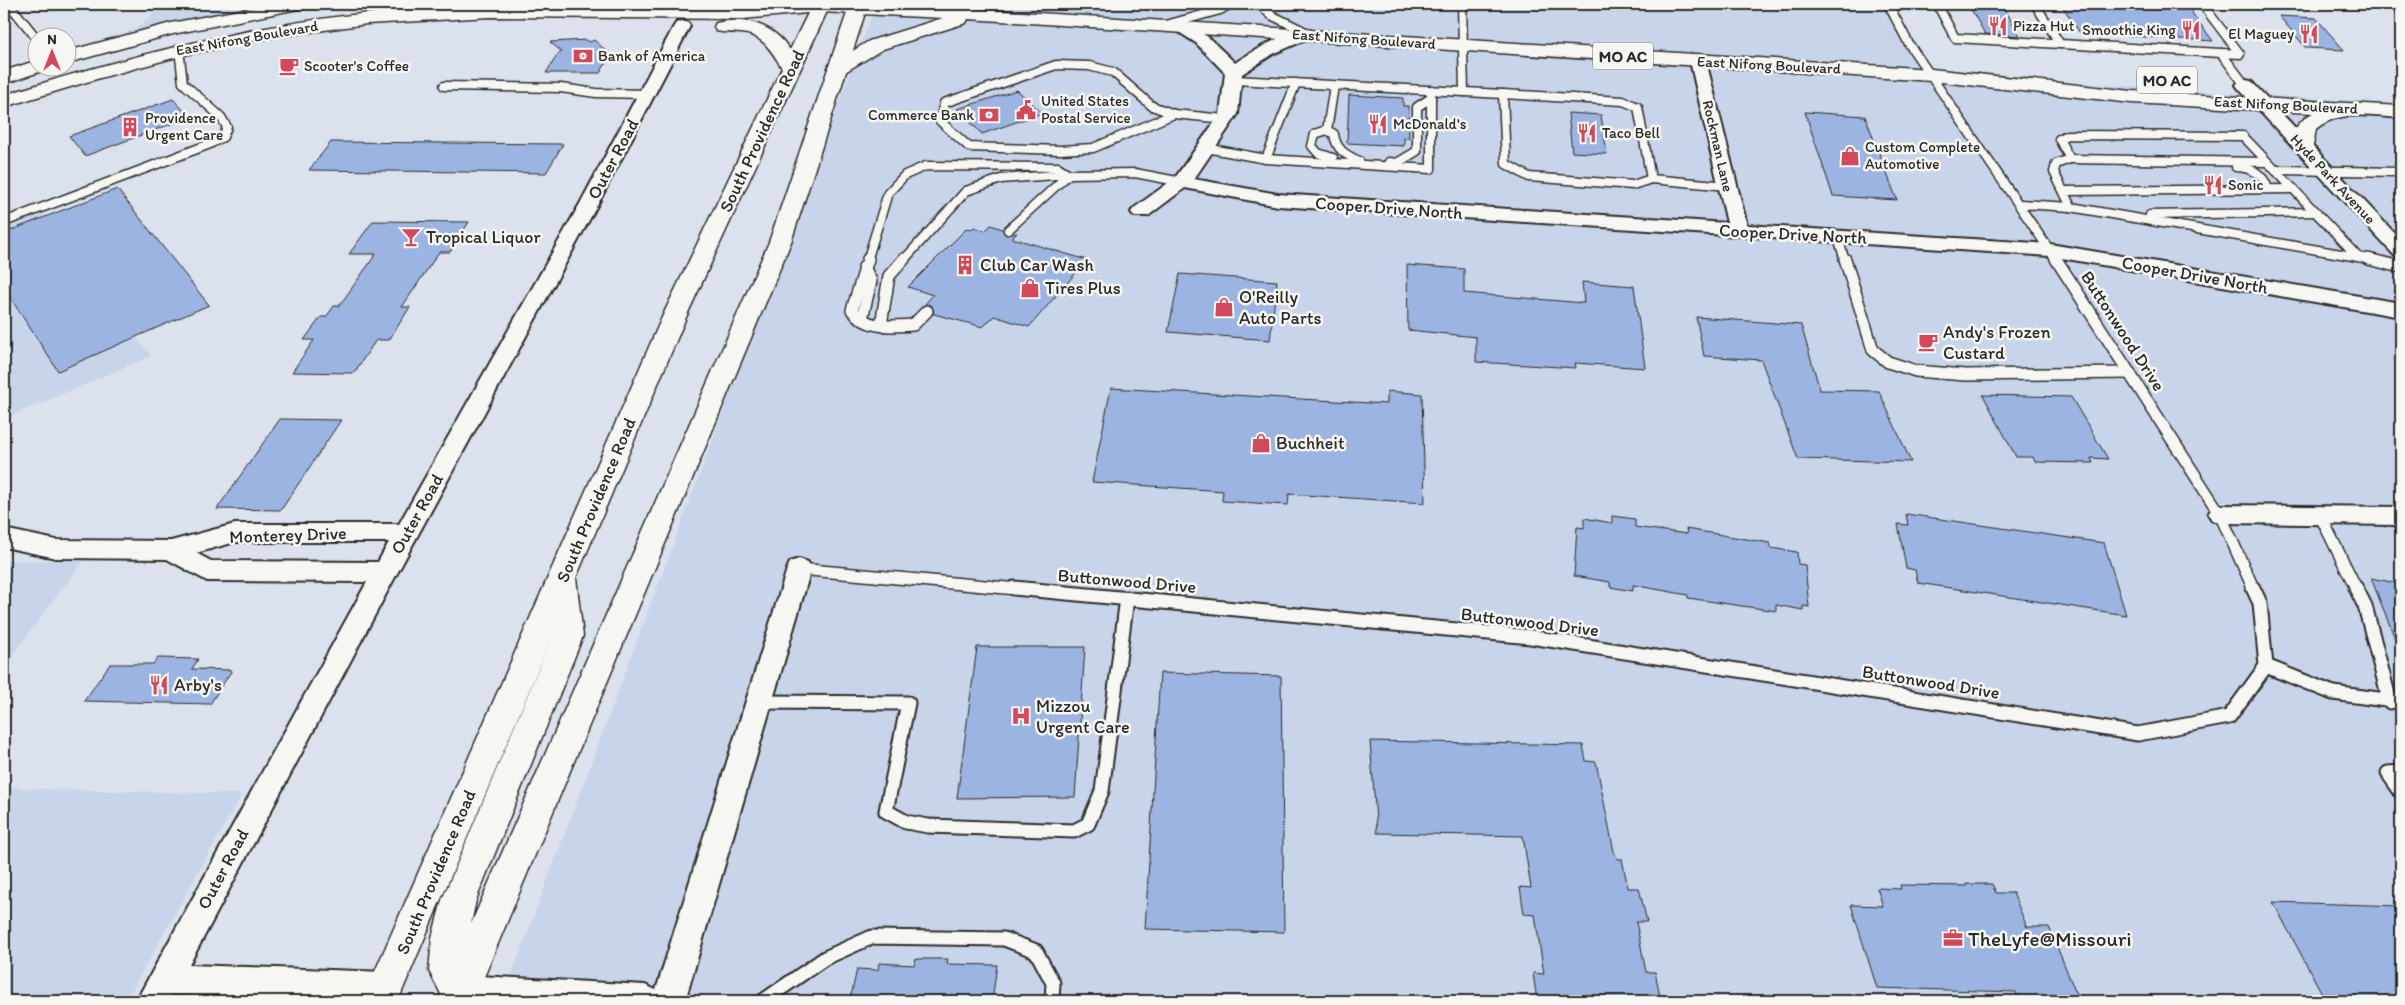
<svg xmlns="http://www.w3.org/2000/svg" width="2405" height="1005" viewBox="0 0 2405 1005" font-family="Itim,sans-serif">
<rect width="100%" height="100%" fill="#dbe2ed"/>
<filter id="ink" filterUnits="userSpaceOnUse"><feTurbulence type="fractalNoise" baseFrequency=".02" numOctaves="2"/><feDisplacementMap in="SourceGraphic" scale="10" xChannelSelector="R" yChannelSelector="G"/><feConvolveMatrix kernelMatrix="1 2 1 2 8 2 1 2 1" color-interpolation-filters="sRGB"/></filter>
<g filter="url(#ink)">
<g fill="#c8d4e9">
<path d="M164 4H277L133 32Z"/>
<path d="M876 4H1887L1928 73 2401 104V1001H502Z"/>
<path d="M40 211 151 356 4 419V225Z"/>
<path d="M4 560 83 561 4 666Z"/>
<path d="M4 788 242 794 126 1001H4Z"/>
</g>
<g fill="#9bb4e1" stroke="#2b2b2b">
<path d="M1968 4H2002L2020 36 1985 34Z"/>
<path d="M2061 4 2186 5 2213 41 2080 33Z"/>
<path d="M2279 16 2316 18 2344 50 2306 48Z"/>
<path d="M587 40 590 42 594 40 611 55 600 73H546L558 54 562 52 550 42Z"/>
<path d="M1017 90 1042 113 982 134 957 109Z"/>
<path d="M1349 95 1403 98V106H1408L1409 138H1404V146L1347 143Z"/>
<path d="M173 99 190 117 85 156 69 136Z"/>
<path d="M1805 112 1865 116 1897 200 1833 196Z"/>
<path d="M1568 113 1601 115 1607 154 1572 152Z"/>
<path d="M331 142 563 144 546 173 309 170Z"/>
<path d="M117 189 209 305 58 371 4 288V233Z"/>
<path d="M373 221 469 222 450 252H439L402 307H410L389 340H376L354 373 292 372 314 340H304L321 317H326L334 306H339L376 254H349Z"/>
<path d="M991 225 1002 229 1006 235 1017 233 1012 238 1087 260 1029 327 994 316 983 327 934 314 932 306 925 304 933 295 908 287 967 228 972 229 974 227 985 231Z"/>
<path d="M1407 265 1464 269V293L1584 303 1582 282 1634 286 1645 368 1575 363 1576 368 1476 362V337L1408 330Z"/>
<path d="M1180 274 1277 281 1270 340 1168 332Z"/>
<path d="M1696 317 1801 325 1820 390 1879 391 1911 462 1798 459 1761 360 1704 356Z"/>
<path d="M1111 388 1387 404V391L1422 394 1425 503 1289 494 1288 505 1222 501 1223 491 1092 482Z"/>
<path d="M1983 395 2071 397 2108 459 2091 458 2093 463 2035 462 2033 457H2016Z"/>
<path d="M280 419 341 420 281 510 217 509Z"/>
<path d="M1906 514 2104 543 2126 615 1918 583 1915 570 1906 568 1898 524 1908 525Z"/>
<path d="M1612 516 1635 519V527L1687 534 1686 529 1770 543 1771 548 1797 552 1798 564 1805 565 1809 607 1803 606V610L1776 605V611L1688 598V595L1633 585V591L1610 587V582L1574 576 1577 527 1584 528V518L1612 523Z"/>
<path d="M2371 578 2401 584V651H2400Z"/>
<path d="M977 647H1085L1075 797 957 798Z"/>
<path d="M158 658 198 659 192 669 232 670 210 704 84 701 110 664H153Z"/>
<path d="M1160 673 1281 676 1284 932 1145 929Z"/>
<path d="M1370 741 1583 745 1586 761 1596 762 1614 852 1618 859H1622L1628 888H1639L1647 922H1636L1646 972H1655L1661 1001H1537L1533 973 1544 974 1535 915 1524 914 1520 887 1531 888 1523 836 1377 833Z"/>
<path d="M1966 884H1992L1996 893H2013L2027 927H2049L2077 996 2050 995 2052 1001H2019L2016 992 1877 988 1851 905 1883 906 1877 888 1901 889 1900 885 1967 886Z"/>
<path d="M2273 902 2401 906V1001H2326Z"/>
<path d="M916 959H948L947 964 997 965 992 1001H850L857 969 878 970 879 963 914 965Z"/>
</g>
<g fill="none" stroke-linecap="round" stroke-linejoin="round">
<defs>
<g id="service-far2">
<path d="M9 4 38 40"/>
<path d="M1259 4 1271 15 1314 36"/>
<path d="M1462 4 1464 92"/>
<path d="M1888 4 1909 44 2057 261"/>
<path d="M1937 4 1955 38 2060 44"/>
<path d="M2035 4 2060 44 2221 53"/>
<path d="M2202 4 2240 54 2221 53 2245 85"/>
<path d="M2392 4 2401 11"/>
<path d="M1166 25 1220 10 1230 4"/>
<path d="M1056 65 1089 66 1113 72 1152 106 1174 114 1093 148 1060 150 969 147 940 121 944 103Z"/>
<path d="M1235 80 1503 94"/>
<path d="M444 86 561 88 596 93 648 94"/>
<path d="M1334 86 1327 130 1334 134C1336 150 1346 155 1359 161"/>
<path d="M1503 94 1623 101 1638 107 1651 179 1633 185 1529 177 1506 164Z"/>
<path d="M1174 114 1225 119"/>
<path d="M1327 130 1315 134 1312 146 1318 153 1333 158"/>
<path d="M2067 135 2243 136 2358 257 2071 207 2054 172 2056 164 2070 159 2059 139Z"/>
<path d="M1206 148 1266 159 1431 169V90"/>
<path d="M1266 159 1296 83"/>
<path d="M2070 159 2266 162"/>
<path d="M1389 162 1397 163 1417 151V107L1431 98"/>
<path d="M2236 167C2252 168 2263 173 2268 189"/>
<path d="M2275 170 2401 172"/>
<path d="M1651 179 1728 186"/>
<path d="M2064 191 2294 189"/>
<path d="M2020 204 2071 207"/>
<path d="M2150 215 2316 212"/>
<path d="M4 222 210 144 223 137 227 127 221 117 183 83 179 49"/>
<path d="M1008 230 1069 174"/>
<path d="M1838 237 1845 261"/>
<path d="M2358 257 2374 261"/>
<path d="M867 261 888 193 905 175 926 166 1058 167 1069 174"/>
<path d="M903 261 966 191 1001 179 1069 174 1135 173 1182 182"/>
</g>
<g id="service-far1">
<path d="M868 259 852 310C867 330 891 326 913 325L927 311"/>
<path d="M1845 259 1873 350 1888 362 1916 371 1965 375 2130 373"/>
<path d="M2056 259 2220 514 2254 590"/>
<path d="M2368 259 2401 267"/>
<path d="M862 319 871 281 864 267"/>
<path d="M881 325 889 276 904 259"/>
<path d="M2320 515 2357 590"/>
<path d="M799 569 1028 590"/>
</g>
<g id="service">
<path d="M1014 588 1531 637 2138 734 2229 717 2266 666 2260 603 2253 588"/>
<path d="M2356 588 2365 606 2390 702"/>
<path d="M2266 666 2333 693 2401 702"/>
<path d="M759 702 908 703 886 811 906 822 928 826 1074 831 1088 824 1102 791 1127 598"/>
<path d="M2401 772 2388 773 2401 792"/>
<path d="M763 1001 825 958 872 937 1004 939 1036 951 1053 983 1052 1001"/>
</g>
<g id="minor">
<path d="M682 21 688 23 690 26 600 200 394 579 189 965 386 972 397 977 402 988 397 999 392 1001H330L172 995 169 1001H136L367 582 207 581 167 559 56 558 4 547V529L56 540 171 541 235 524H399L582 200 674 26 676 23ZM235 542H389L378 562 211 561 196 553Z"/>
<path d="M1180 21 1208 37 1235 63C1250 53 1292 27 1310 32L1312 35 1310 38 1273 54 1242 74 1238 114 1194 179 1278 194 1727 223 1690 61 1692 57H1704L1706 61 1747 225 2050 244 2401 303V317L2050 256 1278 206 1185 188 1148 216H1134L1131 212 1134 208 1175 178 1220 114 1225 73 1196 43 1174 29 1172 26 1174 23Z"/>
<path d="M2245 80 2251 81 2401 240V257L2394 255 2239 89 2236 85 2239 81Z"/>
<path d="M2220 505 2401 507V525L2220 523 2212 520 2208 514 2212 508Z"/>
<path d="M799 559 808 562 811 569 685 1001H449L444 991 449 980 460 975 645 985 656 990 787 569 790 562Z"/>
</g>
<g id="secondary">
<path d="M271 4H307L304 8 298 9 173 34 68 63V51L171 23Z"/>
<path d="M784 4H827L829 7 687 315 576 578 583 636 476 900 471 924 769 242 849 7 851 4H865L867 7 791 242 474 1001H438L441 994 429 971 432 938 442 900 553 634 398 1001H362L663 315 782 68C771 50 763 35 741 33 732 32 725 33 716 31L714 27 716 23C746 16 774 25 790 50L808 13 743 19 490 17 367 24 275 37 184 55 100 78 4 107V95C148 49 295 14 447 7 559 2 673 16 784 4Z"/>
<path d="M38 60V68H47L45 70 4 84V71Z"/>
</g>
<path id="primary" d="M812 4H894L1932 69 2132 91 2401 106V118C2373 117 2339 109 2316 129L2313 146 2310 150 2303 152 2296 150C2286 136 2300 119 2313 113L2132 103 1932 81 968 19 966 23 883 49 845 72 838 74 831 72 828 68 831 64 869 41 943 18 820 12 814 11 811 7Z"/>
</defs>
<use href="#service-far2" stroke="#2b2b2b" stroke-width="11"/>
<use href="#service-far1" stroke="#2b2b2b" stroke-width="14"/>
<use href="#service" stroke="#2b2b2b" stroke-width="17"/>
<use href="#minor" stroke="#2b2b2b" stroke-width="4"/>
<use href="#secondary" stroke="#2b2b2b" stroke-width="3"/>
<use href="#primary" stroke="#2b2b2b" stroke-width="3"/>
<use href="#service-far2" stroke="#f6f6f2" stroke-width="8"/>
<use href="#service-far1" stroke="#f6f6f2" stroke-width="11"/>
<use href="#service" stroke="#f6f6f2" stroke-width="13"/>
<use href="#minor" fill="#f6f6f2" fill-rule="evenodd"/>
<use href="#secondary" fill="#f6f6f2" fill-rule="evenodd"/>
<use href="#primary" fill="#f6f6f2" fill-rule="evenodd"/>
</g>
</g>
<defs>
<symbol id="restaurant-bare" viewBox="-9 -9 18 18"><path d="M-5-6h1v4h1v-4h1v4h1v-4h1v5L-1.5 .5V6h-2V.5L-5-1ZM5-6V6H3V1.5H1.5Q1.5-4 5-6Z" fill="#d1495b" stroke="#f6f6f2" stroke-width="2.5" paint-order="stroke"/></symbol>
<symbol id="bank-bare" viewBox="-9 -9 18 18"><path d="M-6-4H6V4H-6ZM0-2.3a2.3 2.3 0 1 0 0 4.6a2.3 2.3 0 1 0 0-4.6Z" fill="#d1495b" stroke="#f6f6f2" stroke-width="2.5" paint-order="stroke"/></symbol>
<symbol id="cafe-bare" viewBox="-9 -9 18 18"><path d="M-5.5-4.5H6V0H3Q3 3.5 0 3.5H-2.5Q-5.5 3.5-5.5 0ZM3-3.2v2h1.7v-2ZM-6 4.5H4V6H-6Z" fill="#d1495b" stroke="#f6f6f2" stroke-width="2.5" paint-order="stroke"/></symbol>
<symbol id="civic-bare" viewBox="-9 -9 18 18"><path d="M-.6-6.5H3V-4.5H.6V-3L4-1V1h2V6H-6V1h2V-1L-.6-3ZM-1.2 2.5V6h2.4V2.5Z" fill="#d1495b" stroke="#f6f6f2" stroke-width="2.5" paint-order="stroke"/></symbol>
<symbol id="building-bare" viewBox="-9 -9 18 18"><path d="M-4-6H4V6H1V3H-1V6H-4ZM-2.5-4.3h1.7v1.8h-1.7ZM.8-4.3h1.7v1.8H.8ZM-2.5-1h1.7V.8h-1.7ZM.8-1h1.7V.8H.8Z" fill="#d1495b" stroke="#f6f6f2" stroke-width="2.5" paint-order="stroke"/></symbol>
<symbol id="shop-bare" viewBox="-9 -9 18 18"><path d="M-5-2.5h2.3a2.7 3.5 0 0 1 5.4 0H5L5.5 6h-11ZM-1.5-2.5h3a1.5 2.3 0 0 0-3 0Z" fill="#d1495b" stroke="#f6f6f2" stroke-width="2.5" paint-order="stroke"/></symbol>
<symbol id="bar-bare" viewBox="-9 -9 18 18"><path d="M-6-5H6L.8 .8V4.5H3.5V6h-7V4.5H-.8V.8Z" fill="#d1495b" stroke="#f6f6f2" stroke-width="2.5" paint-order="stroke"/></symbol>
<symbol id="hospital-bare" viewBox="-9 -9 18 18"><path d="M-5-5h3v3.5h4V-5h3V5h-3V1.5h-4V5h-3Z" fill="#d1495b" stroke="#f6f6f2" stroke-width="2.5" paint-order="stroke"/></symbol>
<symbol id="office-bare" viewBox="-9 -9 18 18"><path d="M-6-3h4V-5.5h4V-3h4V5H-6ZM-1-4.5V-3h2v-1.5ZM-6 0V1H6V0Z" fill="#d1495b" stroke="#f6f6f2" stroke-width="2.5" paint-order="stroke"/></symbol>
</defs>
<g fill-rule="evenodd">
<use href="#restaurant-bare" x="1984" y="12" width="28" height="28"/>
<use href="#restaurant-bare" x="2177" y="16" width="28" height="28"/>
<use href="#restaurant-bare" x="2295" y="20" width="28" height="28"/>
<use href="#bank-bare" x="569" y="42" width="28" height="28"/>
<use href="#cafe-bare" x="275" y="52" width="28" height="28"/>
<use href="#civic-bare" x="1012" y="96" width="28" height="28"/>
<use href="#bank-bare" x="975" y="101" width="28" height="28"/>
<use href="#restaurant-bare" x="1364" y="110" width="28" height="28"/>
<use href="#building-bare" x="116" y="113" width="28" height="28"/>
<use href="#restaurant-bare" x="1573" y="119" width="28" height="28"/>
<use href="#shop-bare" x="1836" y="142" width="28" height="28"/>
<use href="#restaurant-bare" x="2199" y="171" width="28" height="28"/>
<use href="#bar-bare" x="397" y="223" width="28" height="28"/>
<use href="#building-bare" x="951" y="251" width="28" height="28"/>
<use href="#shop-bare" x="1016" y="274" width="28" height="28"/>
<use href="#shop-bare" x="1210" y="293" width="28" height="28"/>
<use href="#cafe-bare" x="1914" y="328" width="28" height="28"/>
<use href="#shop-bare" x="1247" y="429" width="28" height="28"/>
<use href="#restaurant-bare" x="145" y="671" width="28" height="28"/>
<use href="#hospital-bare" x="1007" y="702" width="28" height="28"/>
<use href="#office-bare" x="1939" y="924" width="28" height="28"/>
</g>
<g text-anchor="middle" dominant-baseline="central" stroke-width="5" stroke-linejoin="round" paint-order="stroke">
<g font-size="15" fill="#2b2b2b" stroke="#f6f6f2" text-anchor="start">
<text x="2013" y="26">Pizza Hut</text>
<text x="2176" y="30" text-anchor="end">Smoothie King</text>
<text x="2294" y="34" text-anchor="end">El Maguey</text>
<text x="598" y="56">Bank of America</text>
<text x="304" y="66">Scooter's Coffee</text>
<text x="1041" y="101">United States<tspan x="1041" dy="17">Postal Service</tspan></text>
<text x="974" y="115" text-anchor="end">Commerce Bank</text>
<text x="145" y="118">Providence<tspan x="145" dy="17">Urgent Care</tspan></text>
<text x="1393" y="124">McDonald's</text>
<text x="1602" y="133">Taco Bell</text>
<text x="1865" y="147">Custom Complete<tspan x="1865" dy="17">Automotive</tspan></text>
<text x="2228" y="185">Sonic</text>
</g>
<g font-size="15" fill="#2b2b2b" stroke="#f6f6f2">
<text transform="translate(247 38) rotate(-10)">East Nifong Boulevard</text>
<text transform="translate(1364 39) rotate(4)">East Nifong Boulevard</text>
<text transform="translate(1769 65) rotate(3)">East Nifong Boulevard</text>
<text transform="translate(2286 105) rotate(3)">East Nifong Boulevard</text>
<text transform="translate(1718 146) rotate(77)">Rockman Lane</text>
<text transform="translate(2333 179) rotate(47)">Hyde Park Avenue</text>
</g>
<g fill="#f6f6f2" stroke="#686867" stroke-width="1">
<rect x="1593" y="42.5" width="60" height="27" rx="4"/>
<rect x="2137" y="66.5" width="60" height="27" rx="4"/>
</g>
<g font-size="16" font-weight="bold" fill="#2b2b2b">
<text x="1623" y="56">MO AC</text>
<text x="2167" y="80">MO AC</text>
</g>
<g font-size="18" fill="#2b2b2b" stroke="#f6f6f2">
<text transform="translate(762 131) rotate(-65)">South Providence Road</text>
<text transform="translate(613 159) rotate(-62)">Outer Road</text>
<text transform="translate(1389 208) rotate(4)">Cooper Drive North</text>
<text transform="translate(1793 234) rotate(3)">Cooper Drive North</text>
<text transform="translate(2195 275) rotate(10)">Cooper Drive North</text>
<text transform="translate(2123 331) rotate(57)">Buttonwood Drive</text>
<text transform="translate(596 500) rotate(-67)">South Providence Road</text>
<text transform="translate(417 514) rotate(-61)">Outer Road</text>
<text transform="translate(288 535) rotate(-2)">Monterey Drive</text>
<text transform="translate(1127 581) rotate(5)">Buttonwood Drive</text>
<text transform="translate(1530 622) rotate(7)">Buttonwood Drive</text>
<text transform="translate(1931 682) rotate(9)">Buttonwood Drive</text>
<text transform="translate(223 869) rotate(-62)">Outer Road</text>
<text transform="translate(436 872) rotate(-67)">South Providence Road</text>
</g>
<g font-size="18" fill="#2b2b2b" stroke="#f6f6f2" text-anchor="start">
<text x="426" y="237">Tropical Liquor</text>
<text x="980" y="265">Club Car Wash</text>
<text x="1045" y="288">Tires Plus</text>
<text x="1239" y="297">O'Reilly<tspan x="1239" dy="21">Auto Parts</tspan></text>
<text x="1943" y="332">Andy's Frozen<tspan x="1943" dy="21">Custard</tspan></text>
<text x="1276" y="443">Buchheit</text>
<text x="174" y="685">Arby's</text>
<text x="1036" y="706">Mizzou<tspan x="1036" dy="21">Urgent Care</tspan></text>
</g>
<g font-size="21" fill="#2b2b2b" stroke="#f6f6f2" text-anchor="start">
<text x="1968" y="938">TheLyfe@Missouri</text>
</g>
</g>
<rect width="2405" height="1005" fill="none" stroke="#f6f6f2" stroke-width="20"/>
<rect x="10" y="10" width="2385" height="985" fill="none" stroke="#2b2b2b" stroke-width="2" filter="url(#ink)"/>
<g transform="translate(52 52)"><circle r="24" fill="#f6f6f2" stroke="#a5a5a2"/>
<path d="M0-4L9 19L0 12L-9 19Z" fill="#d1495b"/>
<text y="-8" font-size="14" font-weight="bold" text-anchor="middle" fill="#2b2b2b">N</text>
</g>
</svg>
